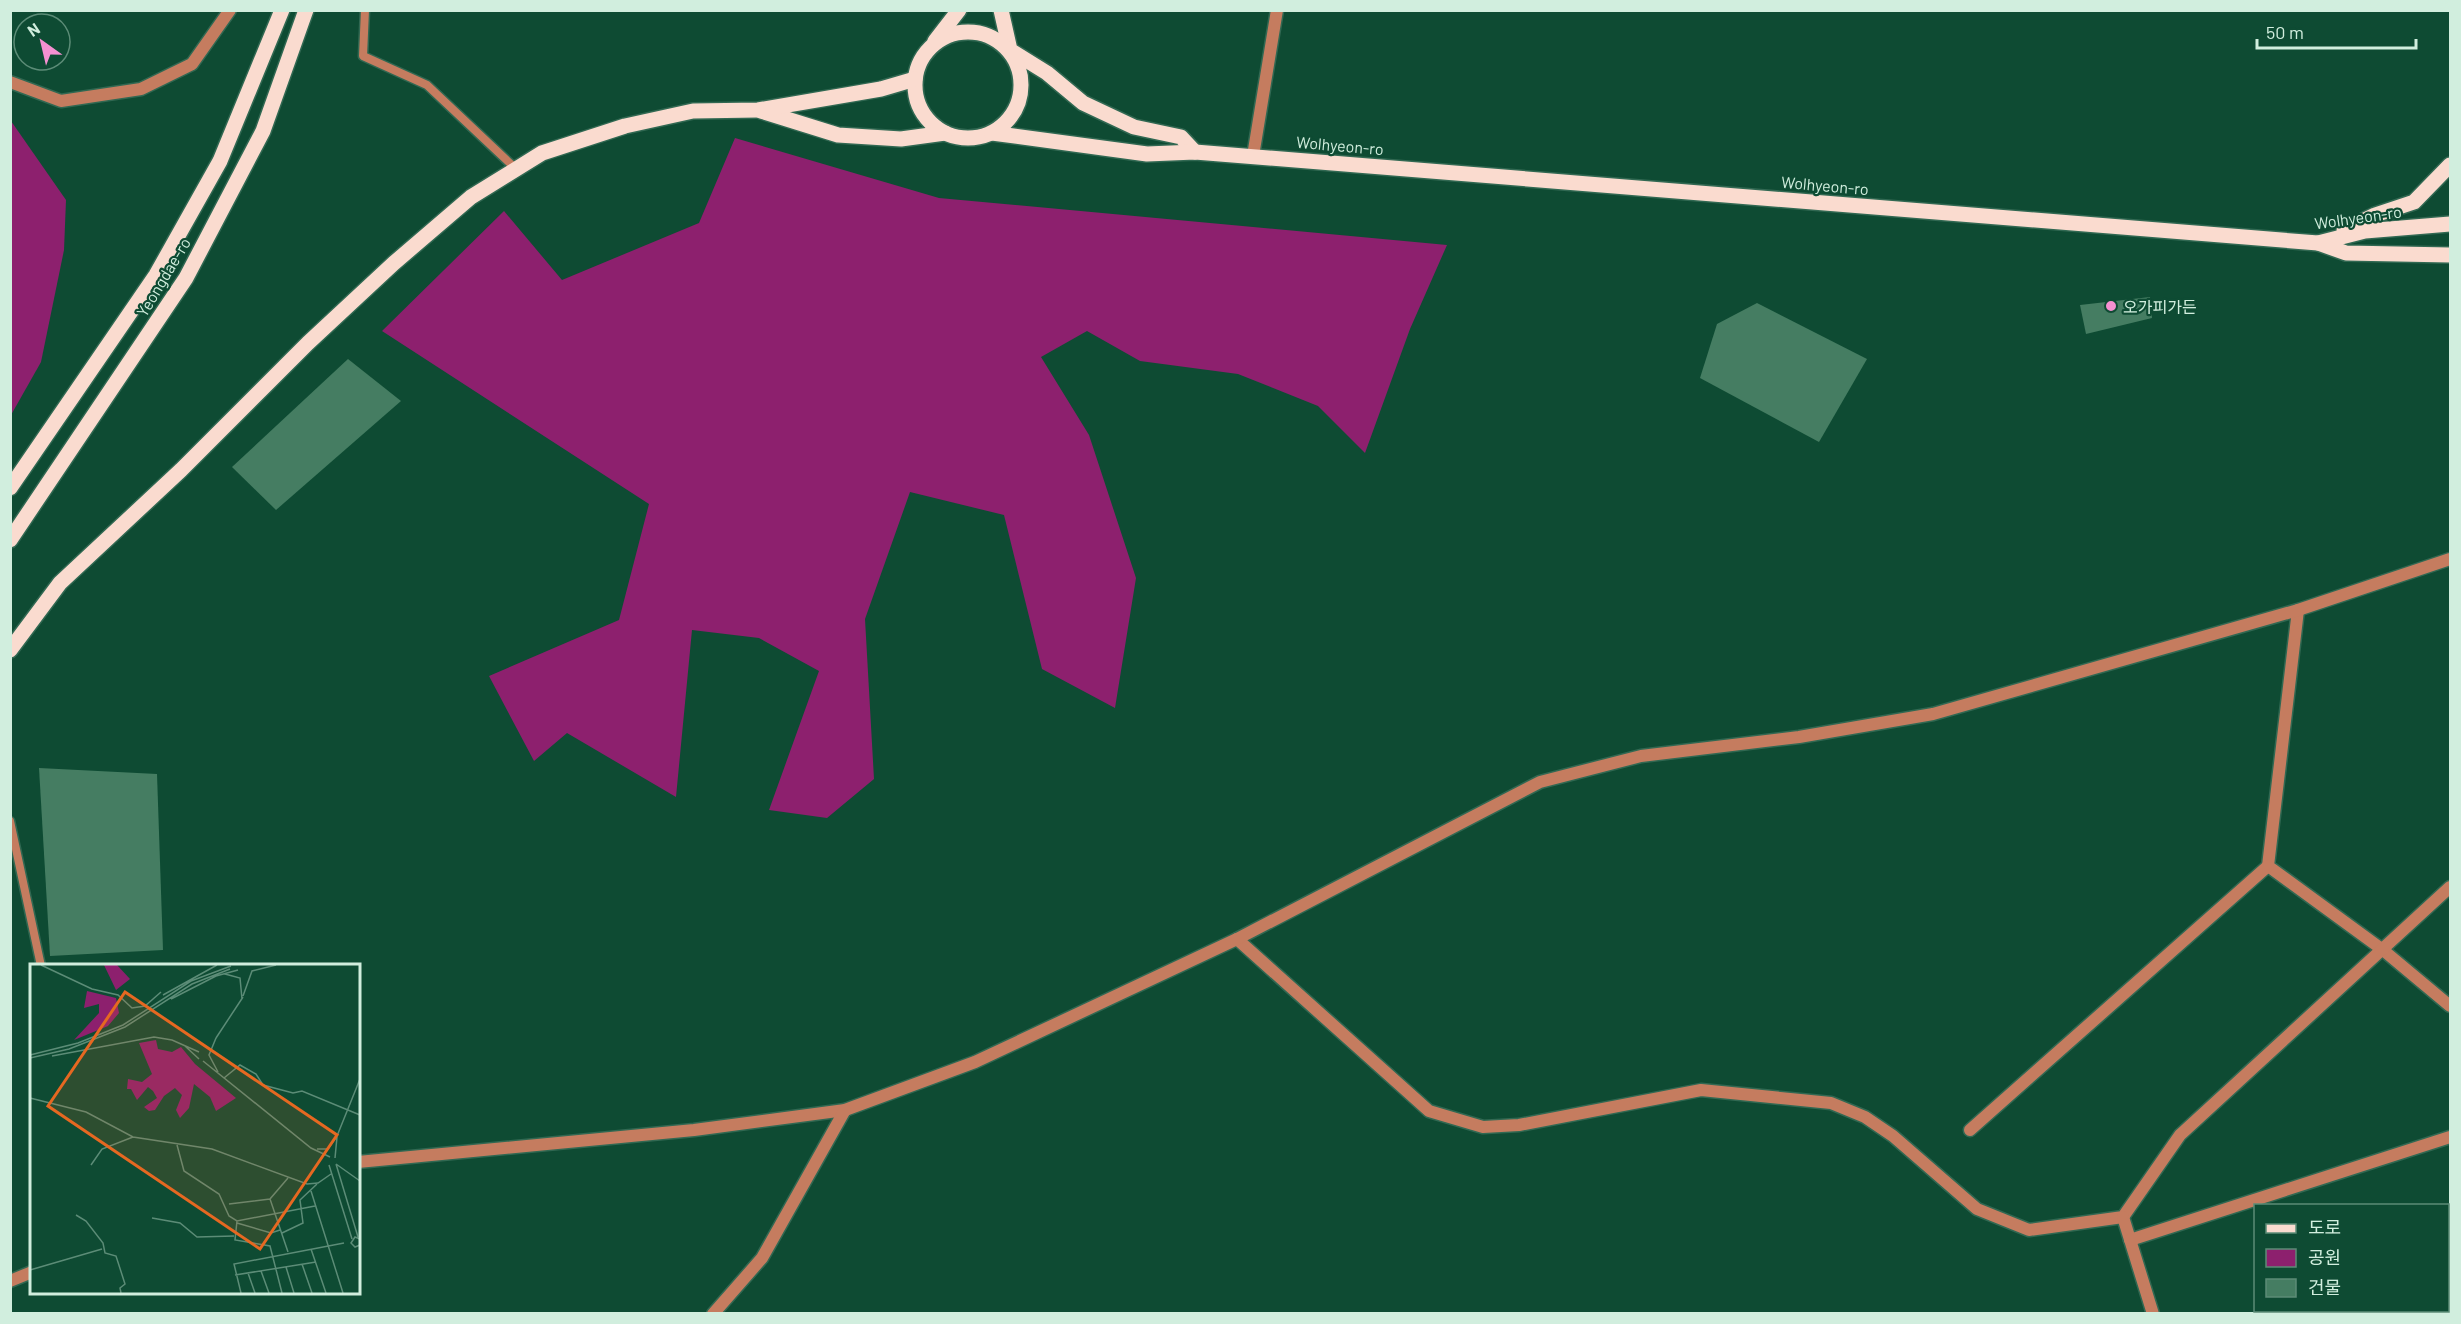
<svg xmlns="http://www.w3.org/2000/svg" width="2461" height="1324" viewBox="0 0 2461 1324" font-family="Barlow,'Noto Sans KR',sans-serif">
<rect width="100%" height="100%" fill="#0e4b33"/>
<g fill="#8d206e">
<path d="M11 121 66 200 64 250 41 362 11 415Z"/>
<path d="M735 138 939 198 1447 245 1410 329 1365 453 1318 406 1238 374 1140 361 1087 331 1041 357 1089 435 1136 578 1115 708 1042 669 1004 515 910 492 865 619 874 779 827 818 769 810 819 671 759 638 692 630 676 797 567 733 534 761 489 676 619 620 649 504 382 331 504 211 562 280 699 223Z"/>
</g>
<g fill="#457d62">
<path d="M2150 297 2152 318 2086 334 2080 305Z"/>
<path d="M1757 303 1867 359 1819 442 1700 378 1717 324Z"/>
<path d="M348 359 401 401 276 510 232 467Z"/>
<path d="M39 768 157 774 163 950 50 956Z"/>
</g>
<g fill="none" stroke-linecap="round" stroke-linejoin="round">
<defs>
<g id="lane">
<path d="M365 10 363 56 427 85 516 169"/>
<path d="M10 821 41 966"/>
</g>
<g id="street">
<path d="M10 82 61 101 141 89 192 64 230 10"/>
<path d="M1253 156 1277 10"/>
<path d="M2298 610 2268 866 2383 950 2450 1006"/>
<path d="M1237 939 1429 1111 1483 1127 1519 1125 1701 1090 1831 1103 1865 1117 1893 1136 1977 1209 2029 1230 2123 1217 2180 1135 2450 887"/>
<path d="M1970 1130 2268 866"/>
<path d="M358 1162 694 1130 845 1110 975 1062 1237 939 1540 782 1641 756 1799 737 1933 714 2298 610 2450 559"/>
<path d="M2123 1217 2153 1314"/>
<path d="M2130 1240 2450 1137"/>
<path d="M10 1281 32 1272"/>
<path d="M2448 1296 2450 1294"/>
<path d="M713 1314 762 1258 845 1110"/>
<path d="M2423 1314 2427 1310"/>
</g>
<g id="primary">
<path d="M1001 10 1010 50 1047 73 1083 103 1134 127 1181 137 1195 152"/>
<circle cx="968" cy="85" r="53"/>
<path d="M935 41 959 10"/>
<path d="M761 111 838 135 901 139 945 133"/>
<path d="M992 133 1147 154 1195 152 2318 243 2365 231 2450 224"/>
<path d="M2344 230 2375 215 2414 202 2450 165"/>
<path d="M2318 243 2346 253 2450 255"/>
<path d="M10 488 156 275 220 161 282 10"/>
<path d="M10 540 186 278 263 131 306 10"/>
<path d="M10 650 60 583 181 470 308 343 394 263 471 197 542 153 625 126 693 111 758 110 881 89 915 79"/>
</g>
</defs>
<use href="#lane" stroke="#316852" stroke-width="11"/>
<use href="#street" stroke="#316852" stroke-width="15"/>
<use href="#primary" stroke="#316852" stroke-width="18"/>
<use href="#lane" stroke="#c57c5f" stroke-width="8"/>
<use href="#street" stroke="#c57c5f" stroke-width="12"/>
<use href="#primary" stroke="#fadbcf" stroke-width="15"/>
</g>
<circle fill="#f590d1" stroke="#0e4b33" stroke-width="2" cx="2111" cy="306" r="6"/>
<g text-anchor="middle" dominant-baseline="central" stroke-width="4.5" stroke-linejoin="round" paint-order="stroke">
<g font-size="16" fill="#d1eede" stroke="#0e4b33">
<text transform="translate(1340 145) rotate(5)">Wolhyeon-ro</text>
<text transform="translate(1825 185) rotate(5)">Wolhyeon-ro</text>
<text transform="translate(2358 217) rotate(-8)">Wolhyeon-ro</text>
<text transform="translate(163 277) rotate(-59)">Yeongdae-ro</text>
</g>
<g font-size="16" fill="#d1eede" stroke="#0e4b33" text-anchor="start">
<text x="2123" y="306">오가피가든</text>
</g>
</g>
<g transform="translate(30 964)">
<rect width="330" height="330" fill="#0e4b33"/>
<path d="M74 1H87L100 15 86 26ZM57 27 86 34 89 49 78 62 44 76 69 49V40L54 44ZM126 76 128 85 142 88 151 83 165 100 206 134 186 147 180 133 164 120 159 144 150 154 146 146 152 131 145 124 134 132 125 146 119 147 114 143 127 134 123 127 118 123 107 136 101 125H97L98 115 112 118 122 110 109 79Z" fill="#8d206e"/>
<path fill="none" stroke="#5c8c77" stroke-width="1.5" d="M11 1 62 25 88 31 102 44 115 42 131 28M195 10 210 14 212 35M133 31 187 1M213 32 222 7 246 1M141 35 186 12 208 6M186 74 213 33M186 74 179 91 188 108M155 82 169 95M0 91 48 79 93 61 161 17 201 2M22 92 124 73 142 76 169 88M0 94 39 85 95 63 162 20 200 5M173 97 281 184 300 193M194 114 210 101 226 110 233 121 263 129 272 127 330 151M0 134 56 148 103 173 182 185 277 220 288 219 301 210M307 172 330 115M147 181 154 207 189 230 199 252 207 257 285 242M287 185H298L307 172M305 194 307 173M306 200 328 273M306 200 330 217M61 201 72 185 103 173M299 201 322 275M258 214 240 235 258 288M281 227 313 329M199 240 240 235M46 251 56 257 73 279 75 289 86 292 95 320 90 324 91 329M122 254 150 259 167 273 204 272M207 257 205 276 240 282 252 329M207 259 241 269 250 266M252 269 273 259 270 236 287 220M330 275 325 273 321 279 325 283 330 281M281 285 296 329M272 300 282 329M256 303 264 329M0 306 72 285M231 307 239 329M218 309 225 329M205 311 286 298M211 329 204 300 314 279"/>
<path fill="#e66821" fill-opacity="0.15" stroke="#e66821" stroke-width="3" d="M95 28 307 171 230 285 18 142Z"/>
<rect width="330" height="330" fill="none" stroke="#d1eede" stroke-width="3"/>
</g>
<rect width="2461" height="1324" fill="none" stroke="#d1eede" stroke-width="24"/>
<rect x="2254" y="1204" width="195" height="108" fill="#0e4b33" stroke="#5c8c77" stroke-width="1.5"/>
<rect x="2266" y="1224" width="30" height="9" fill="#fadbcf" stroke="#5c8c77" stroke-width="1.5"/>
<text x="2308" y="1234" font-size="18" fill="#d1eede">도로</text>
<rect x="2266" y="1249" width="30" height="18" fill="#8d206e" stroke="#5c8c77" stroke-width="1.5"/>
<text x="2308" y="1264" font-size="18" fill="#d1eede">공원</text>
<rect x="2266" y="1279" width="30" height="18" fill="#457d62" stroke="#5c8c77" stroke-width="1.5"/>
<text x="2308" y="1294" font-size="18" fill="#d1eede">건물</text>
<g transform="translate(42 42) rotate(326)"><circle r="28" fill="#0e4b33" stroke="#5c8c77" stroke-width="1.5"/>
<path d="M0-4.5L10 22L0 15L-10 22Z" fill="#f590d1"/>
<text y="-9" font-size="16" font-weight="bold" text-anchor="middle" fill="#d1eede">N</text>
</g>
<path d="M2257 39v9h159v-9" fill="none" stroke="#d1eede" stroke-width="3"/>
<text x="2266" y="39" font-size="18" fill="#d1eede" stroke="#0e4b33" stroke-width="4.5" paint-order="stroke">50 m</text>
</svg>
